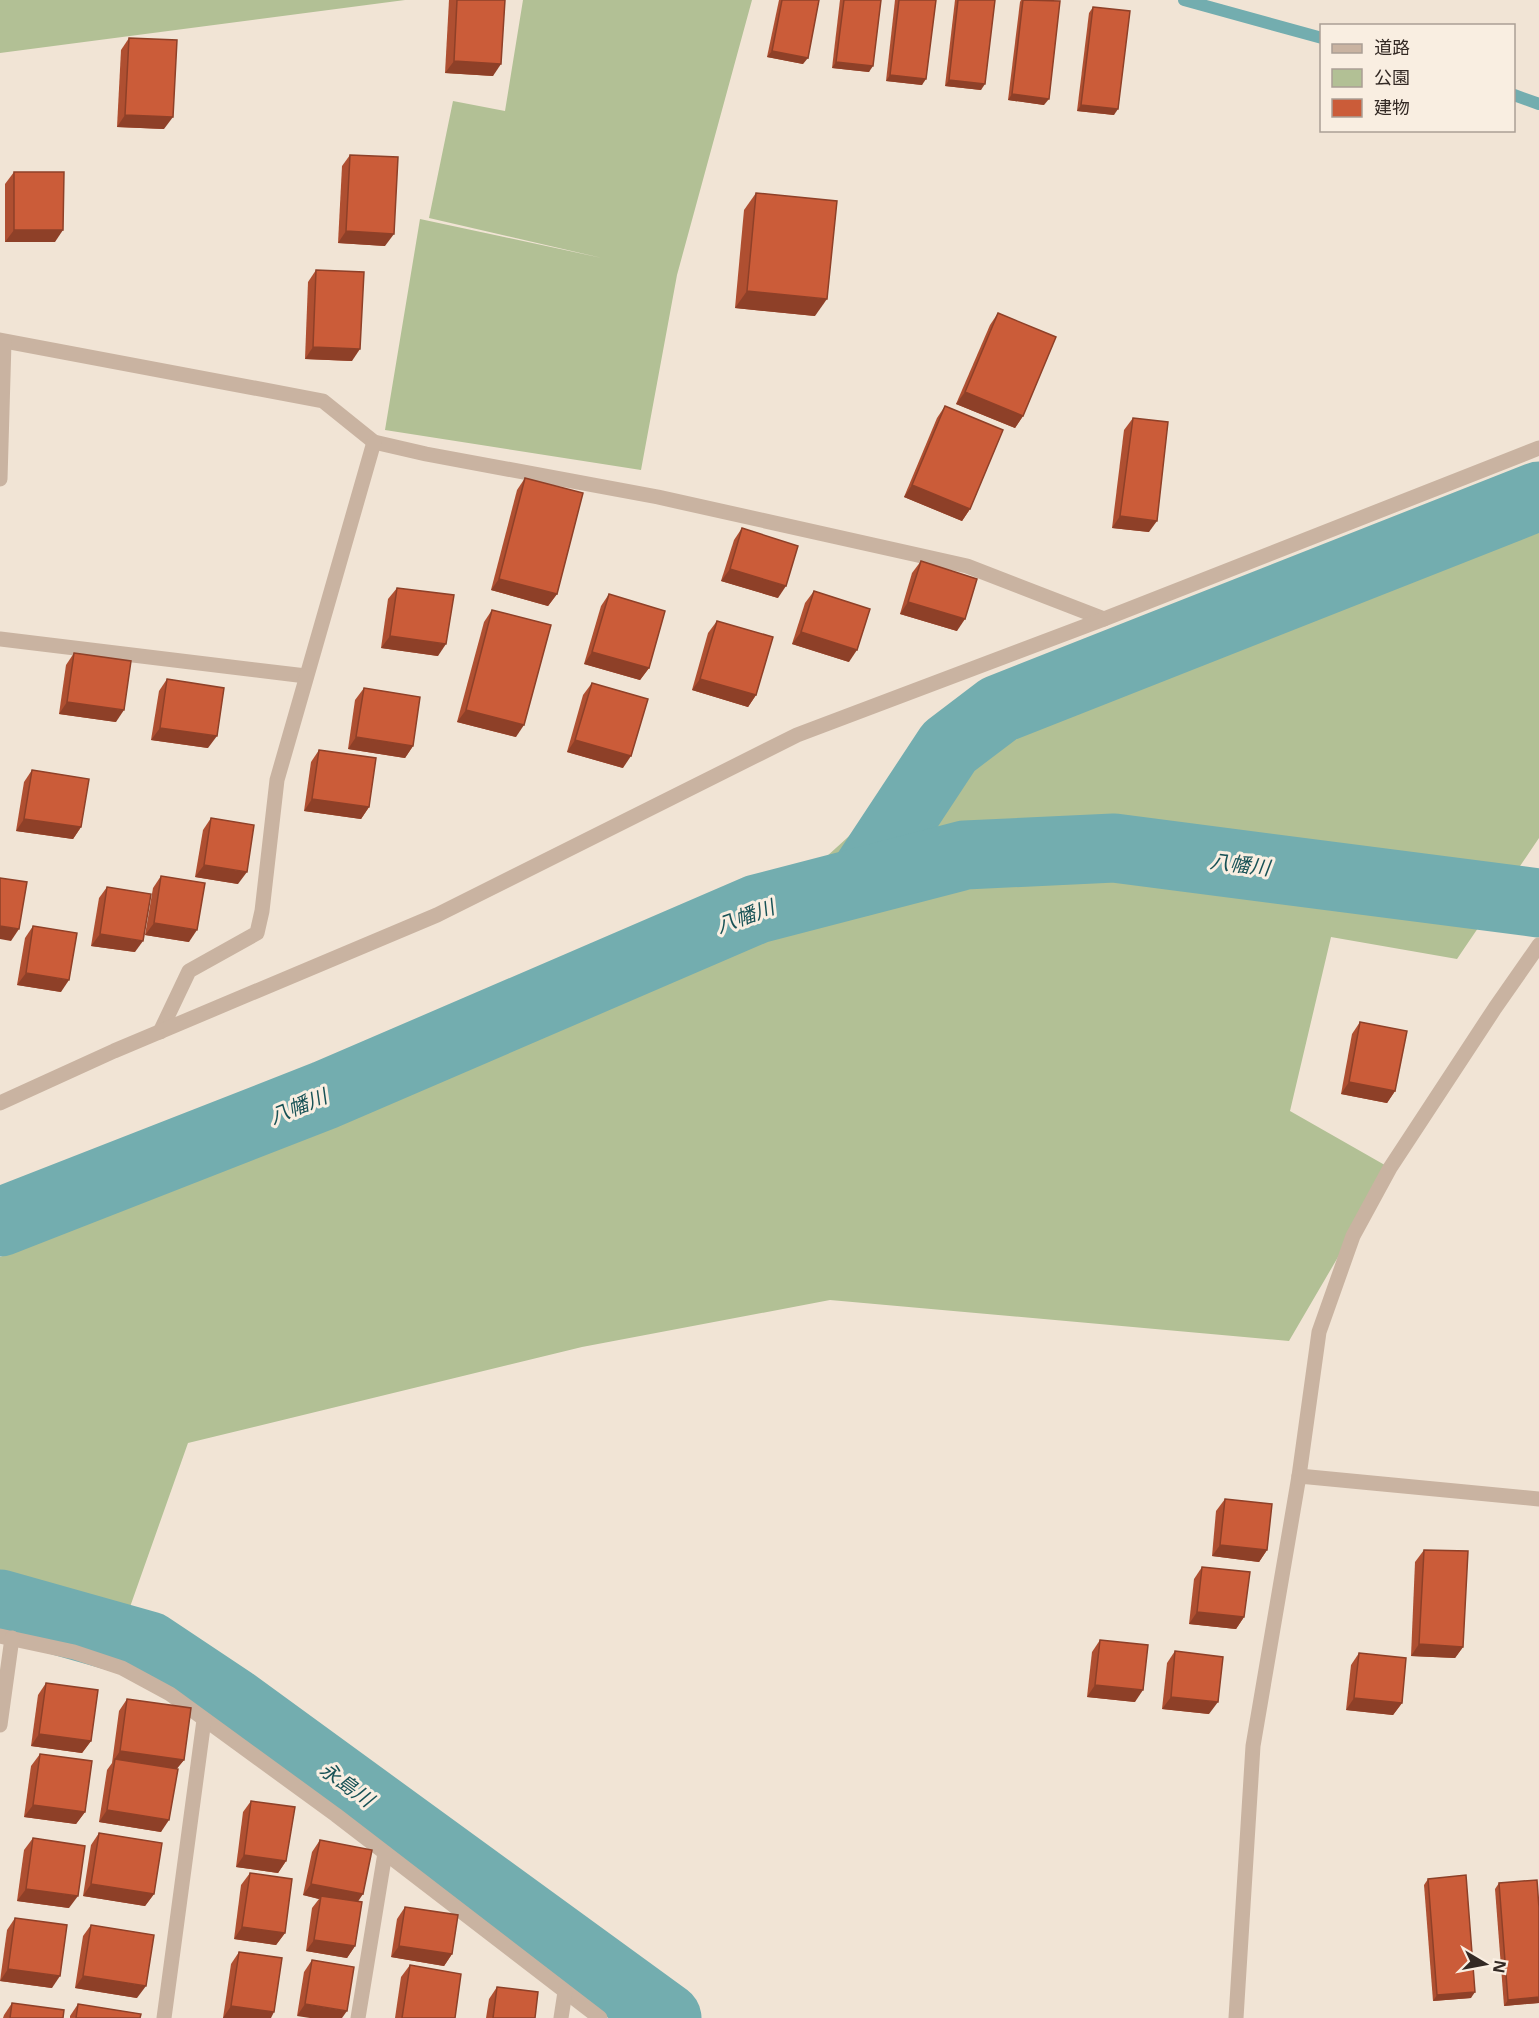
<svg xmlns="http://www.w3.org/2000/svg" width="1539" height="2018" viewBox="0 0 1539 2018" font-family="'Open Sans','Noto Sans JP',sans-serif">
<rect width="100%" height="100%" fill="#f1e4d5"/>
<g fill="#b2c095">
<path d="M0 0H405L0 53Z"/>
<path d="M523 0H752L677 275 641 470 385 430 420 219 602 258 429 218 453 101 505 111Z"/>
<path d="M1539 515V838L1457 959 1331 937 1290 1111 1390 1168 1289 1341 830 1300 582 1347 188 1443 119 1638 0 1592V1257L87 1223 707 965 879 809 988 729Z"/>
</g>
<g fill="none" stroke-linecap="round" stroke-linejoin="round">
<g stroke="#73adaf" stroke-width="12">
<path d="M1184 0 1322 38"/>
<path d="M1514 95 1539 104"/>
</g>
<g stroke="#73adaf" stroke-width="69">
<path d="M860 882 949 747 999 709 1539 496"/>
<path d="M0 1222 325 1095 757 909 965 855 1114 848 1539 903"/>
<path d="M0 1604 149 1646 233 1702 667 2018"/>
</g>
<g stroke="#c9b3a1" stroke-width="15">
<path d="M0 340 323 401 374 442 426 454 658 497 967 566 1104 619"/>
<path d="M0 479 4 342"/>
<path d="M0 639 306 676"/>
<path d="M160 1032 189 971 257 933 262 911 277 780 374 442"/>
<path d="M0 1103 114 1051 437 915 797 735 1104 619 1539 448"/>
<path d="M1299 1476 1319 1332 1353 1236 1390 1168 1495 1008 1539 945"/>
<path d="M0 1636 74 1652 122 1668 170 1694 336 1815 600 2018"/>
<path d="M0 1725 12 1638"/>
<path d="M164 2018 204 1720"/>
<path d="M358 2018 385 1853"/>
<path d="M561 2018 565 1992"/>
<path d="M1236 2018 1253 1746 1299 1476 1539 1499"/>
</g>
</g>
<g fill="#af4f31">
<path d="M449 0H505L493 76 445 73Z"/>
<path d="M779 0H819L803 64 767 57Z"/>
<path d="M840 0H881L869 72 832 68Z"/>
<path d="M895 0H936L922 85 886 81Z"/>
<path d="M955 0H995L981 90 945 86Z"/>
<path d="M1021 0H1054L1044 105 1008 100 1020 2Z"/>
<path d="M1093 7 1114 115 1077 111 1089 13Z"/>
<path d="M129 38 164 129 117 127 121 50Z"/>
<path d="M350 155 385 246 338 243 342 166Z"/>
<path d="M14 172 55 242H5V184Z"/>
<path d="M756 193 815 316 735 308 744 210Z"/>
<path d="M316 270 352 361 305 359 308 282Z"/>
<path d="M998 313 1023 416 1015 428 956 404 990 325Z"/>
<path d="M945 406 970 509 962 521 904 497 937 418Z"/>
<path d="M1133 418 1149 532 1112 528 1124 430Z"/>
<path d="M525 478 557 594 548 606 491 590 517 490Z"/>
<path d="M742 528 778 598 721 581 734 540Z"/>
<path d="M921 561 957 631 900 614 912 573Z"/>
<path d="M397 588 438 656 381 648 388 599Z"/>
<path d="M814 591 849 662 792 644 805 603Z"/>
<path d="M609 594 649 668 640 680 584 664 601 606Z"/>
<path d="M492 610 516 737 457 722 484 622Z"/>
<path d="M717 621 756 695 748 707 692 690 708 633Z"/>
<path d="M74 653 116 722 59 714 66 665Z"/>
<path d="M167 679 208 748 151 740 159 691Z"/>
<path d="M592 683 623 768 567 752 583 695Z"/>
<path d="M364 688 413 746 405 758 348 749 355 700Z"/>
<path d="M319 750 369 807 361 819 304 811 311 762Z"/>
<path d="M32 770 81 827 73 839 16 831 24 782Z"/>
<path d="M211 818 238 884 195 877 203 830Z"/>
<path d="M161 876 189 942 145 935 153 888Z"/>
<path d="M107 887 135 952 91 946 99 898Z"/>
<path d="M33 926 61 992 17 985 25 938Z"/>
<path d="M1360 1022 1395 1091 1387 1103 1341 1094 1352 1034Z"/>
<path d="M1225 1499 1267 1550 1259 1562 1212 1556 1216 1511Z"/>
<path d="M1424 1550 1463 1647 1455 1658 1411 1656 1415 1562Z"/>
<path d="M1202 1567 1244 1617 1236 1629 1189 1624 1194 1579Z"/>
<path d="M1100 1640 1135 1702 1087 1697 1092 1652Z"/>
<path d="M1175 1651 1209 1714 1162 1709 1167 1663Z"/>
<path d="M1359 1653 1402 1703 1393 1715 1346 1710 1351 1665Z"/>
<path d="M46 1683 91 1741 82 1753 31 1746 38 1695Z"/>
<path d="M127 1699 184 1760 177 1768 161 1832 99 1822 107 1770 112 1763 119 1711Z"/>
<path d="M40 1754 85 1812 76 1824 24 1817 31 1766Z"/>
<path d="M251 1801 286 1861 278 1873 236 1867 243 1812Z"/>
<path d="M99 1833 154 1894 145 1906 83 1896 91 1845Z"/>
<path d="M33 1838 69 1908 17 1901 24 1850Z"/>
<path d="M320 1840 358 1901 355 1946 347 1958 306 1951 312 1908 319 1899 303 1895 312 1852Z"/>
<path d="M250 1873 285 1933 276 1945 234 1939 241 1885Z"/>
<path d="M1428 1879 1471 1998 1433 2001 1424 1885Z"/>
<path d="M1499 1883 1539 2003 1504 2006 1495 1889Z"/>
<path d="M405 1907 452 1954 444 1966 391 1957 397 1919Z"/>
<path d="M15 1918 52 1988 0 1981 7 1930Z"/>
<path d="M91 1925 137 1998 75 1988 83 1936Z"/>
<path d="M239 1952 271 2018H223L231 1964Z"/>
<path d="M312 1960 354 1967 297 2016 304 1972Z"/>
<path d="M410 1965 455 2018H395L401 1977Z"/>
<path d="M497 1987 535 2018H486L489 1999Z"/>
<path d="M12 2003 63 2018H3L4 2015Z"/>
<path d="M78 2004 140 2018H70V2016Z"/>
</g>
<g fill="#8e4028">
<path d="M772 51 808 58 803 64 767 57Z"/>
<path d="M454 61 501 64 493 76 445 73Z"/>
<path d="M836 62 873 66 869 72 832 68Z"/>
<path d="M890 75 926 79 922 85 886 81Z"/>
<path d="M949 80 985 84 981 90 945 86Z"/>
<path d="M1012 94 1049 99 1044 105 1008 100Z"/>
<path d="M1081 105 1118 109 1114 115 1077 111Z"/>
<path d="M125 115 173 117 164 129 117 127Z"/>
<path d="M14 230H63L55 242H5Z"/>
<path d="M346 231 394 234 385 246 338 243Z"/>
<path d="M747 291 827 299 815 316 735 308Z"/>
<path d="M313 347 360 349 352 361 305 359Z"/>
<path d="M965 392 1023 416 1015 428 956 404Z"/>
<path d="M912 485 970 509 962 521 904 497Z"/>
<path d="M1120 516 1157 521 1149 532 1112 528Z"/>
<path d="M730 569 786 586 778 598 721 581Z"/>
<path d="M499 579 557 594 548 606 491 590Z"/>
<path d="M908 602 965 619 957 631 900 614Z"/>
<path d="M801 632 857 650 849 662 792 644Z"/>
<path d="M390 636 446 644 438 656 381 648Z"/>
<path d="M592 652 649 668 640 680 584 664Z"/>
<path d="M700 679 756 695 748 707 692 690Z"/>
<path d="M67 702 124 710 116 722 59 714Z"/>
<path d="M466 710 524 725 516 737 457 722Z"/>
<path d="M160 728 217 736 208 748 151 740Z"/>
<path d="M356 737 413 746 405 758 348 749Z"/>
<path d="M575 740 631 756 623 768 567 752Z"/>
<path d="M312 799 369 807 361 819 304 811Z"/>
<path d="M24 819 81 827 73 839 16 831Z"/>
<path d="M204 865 247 872 238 884 195 877Z"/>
<path d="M154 923 197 930 189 942 145 935Z"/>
<path d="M0 926 19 929 11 941 0 939Z"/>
<path d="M100 934 143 941 135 952 91 946Z"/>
<path d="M26 973 69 980 61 992 17 985Z"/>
<path d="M1349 1082 1395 1091 1387 1103 1341 1094Z"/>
<path d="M1220 1545 1267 1550 1259 1562 1212 1556Z"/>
<path d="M1197 1612 1244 1617 1236 1629 1189 1624Z"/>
<path d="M1419 1644 1463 1647 1455 1658 1411 1656Z"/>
<path d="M1095 1685 1143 1690 1135 1702 1087 1697Z"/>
<path d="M1171 1697 1218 1702 1209 1714 1162 1709Z"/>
<path d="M1354 1698 1402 1703 1393 1715 1346 1710Z"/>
<path d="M39 1734 91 1741 82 1753 31 1746Z"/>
<path d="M120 1751 184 1760 175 1771 115 1759 112 1763Z"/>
<path d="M33 1805 85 1812 76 1824 24 1817Z"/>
<path d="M107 1810 169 1820 161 1832 99 1822Z"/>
<path d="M244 1855 286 1861 278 1873 236 1867Z"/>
<path d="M91 1884 154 1894 145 1906 83 1896Z"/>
<path d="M311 1884 363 1894 355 1906 321 1896 319 1899 303 1895Z"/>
<path d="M26 1889 78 1896 69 1908 17 1901Z"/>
<path d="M242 1927 285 1933 276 1945 234 1939Z"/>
<path d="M314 1940 355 1946 347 1958 306 1951Z"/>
<path d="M399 1946 452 1954 444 1966 391 1957Z"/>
<path d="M8 1969 60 1976 52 1988 0 1981Z"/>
<path d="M83 1976 146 1986 137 1998 75 1988Z"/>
<path d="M1475 1992 1471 1998 1433 2001 1437 1995Z"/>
<path d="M1539 1997V2003L1504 2006 1508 2000Z"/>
<path d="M305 2004 347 2011 342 2018H310L297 2016Z"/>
<path d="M231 2006 274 2012 271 2018H223Z"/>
</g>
<g fill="#cb5c39" stroke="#8e4028" stroke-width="1.5">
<path d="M457 0H505L501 64 454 61Z"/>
<path d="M782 0H819L808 58 772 51Z"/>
<path d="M844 0H881L873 66 836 62Z"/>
<path d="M899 0H936L926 79 890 75Z"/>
<path d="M958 0H995L985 84 949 80Z"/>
<path d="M1023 0 1060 1 1049 99 1012 94Z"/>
<path d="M1093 7 1130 11 1118 109 1081 105Z"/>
<path d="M129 38 177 40 173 117 125 115Z"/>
<path d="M350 155 398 157 394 234 346 231Z"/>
<path d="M14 172H64L63 230H14Z"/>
<path d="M756 193 837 201 827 299 747 291Z"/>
<path d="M316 270 364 272 360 349 313 347Z"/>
<path d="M998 313 1056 337 1023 416 965 392Z"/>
<path d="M945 406 1003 430 970 509 912 485Z"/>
<path d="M1133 418 1168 422 1157 521 1120 516Z"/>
<path d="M525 478 583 493 557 594 499 579Z"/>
<path d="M742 528 798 546 786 586 730 569Z"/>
<path d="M921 561 977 579 965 619 908 602Z"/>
<path d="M397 588 454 595 446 644 390 636Z"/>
<path d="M814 591 870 609 857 650 801 632Z"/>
<path d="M609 594 665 611 649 668 592 652Z"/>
<path d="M492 610 551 625 524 725 466 710Z"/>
<path d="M717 621 773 637 756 695 700 679Z"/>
<path d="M74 653 131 661 124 710 67 702Z"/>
<path d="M167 679 224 688 217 736 160 728Z"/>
<path d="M592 683 648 699 631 756 575 740Z"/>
<path d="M364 688 420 697 413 746 356 737Z"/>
<path d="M319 750 376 758 369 807 312 799Z"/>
<path d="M32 770 89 779 81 827 24 819Z"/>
<path d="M211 818 254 825 247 872 204 865Z"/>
<path d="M161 876 205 883 197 930 154 923Z"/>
<path d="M0 878 27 882 19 929 0 926Z"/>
<path d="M107 887 151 894 143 941 100 934Z"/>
<path d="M33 926 77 933 69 980 26 973Z"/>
<path d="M1360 1022 1407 1031 1395 1091 1349 1082Z"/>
<path d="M1225 1499 1272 1504 1267 1550 1220 1545Z"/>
<path d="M1424 1550 1468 1551 1463 1647 1419 1644Z"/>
<path d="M1202 1567 1250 1572 1244 1617 1197 1612Z"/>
<path d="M1100 1640 1148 1645 1143 1690 1095 1685Z"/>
<path d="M1175 1651 1223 1657 1218 1702 1171 1697Z"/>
<path d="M1359 1653 1406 1658 1402 1703 1354 1698Z"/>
<path d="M46 1683 98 1690 91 1741 39 1734Z"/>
<path d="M127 1699 191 1708 184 1760 120 1751Z"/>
<path d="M40 1754 92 1761 85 1812 33 1805Z"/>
<path d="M115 1759 178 1769 169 1820 107 1810Z"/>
<path d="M251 1801 295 1807 286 1861 244 1855Z"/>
<path d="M99 1833 162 1843 154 1894 91 1884Z"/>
<path d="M33 1838 85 1846 78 1896 26 1889Z"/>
<path d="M320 1840 372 1850 363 1894 311 1884Z"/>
<path d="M250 1873 292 1879 285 1933 242 1927Z"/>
<path d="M1466 1875 1475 1992 1437 1995 1428 1879Z"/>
<path d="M1537 1880 1539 1908V1997L1508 2000 1499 1883Z"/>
<path d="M321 1896 362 1902 355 1946 314 1940Z"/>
<path d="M405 1907 458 1915 452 1954 399 1946Z"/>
<path d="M15 1918 67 1925 60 1976 8 1969Z"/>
<path d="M91 1925 154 1935 146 1986 83 1976Z"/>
<path d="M239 1952 282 1958 274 2012 231 2006Z"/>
<path d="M312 1960 354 1967 347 2011 305 2004Z"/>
<path d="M410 1965 461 1974 455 2018H402Z"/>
<path d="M497 1987 538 1992 535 2018H493Z"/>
<path d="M12 2003 64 2010 63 2018H10Z"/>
<path d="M78 2004 141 2014 140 2018H76Z"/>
</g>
<g text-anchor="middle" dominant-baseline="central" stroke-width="6" stroke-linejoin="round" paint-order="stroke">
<g font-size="20" font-style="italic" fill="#185256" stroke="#f9eee1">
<text transform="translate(1240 864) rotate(7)">八幡川</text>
<text transform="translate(745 916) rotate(-20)">八幡川</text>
<text transform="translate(298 1106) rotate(-22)">八幡川</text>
<text transform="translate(347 1784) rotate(36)">永島川</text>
</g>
</g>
<rect x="1320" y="24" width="195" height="108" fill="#f9eee1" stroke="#aa9f95" stroke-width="1.5"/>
<rect x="1332" y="44" width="30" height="9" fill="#c9b3a1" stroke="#aa9f95" stroke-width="1.5"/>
<text x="1374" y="54" font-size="18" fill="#332924">道路</text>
<rect x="1332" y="69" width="30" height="18" fill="#b2c095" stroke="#aa9f95" stroke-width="1.5"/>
<text x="1374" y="84" font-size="18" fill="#332924">公園</text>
<rect x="1332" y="99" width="30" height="18" fill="#cb5c39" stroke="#aa9f95" stroke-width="1.5"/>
<text x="1374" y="114" font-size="18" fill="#332924">建物</text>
<g transform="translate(1485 1964) rotate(100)" stroke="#f9eee1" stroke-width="4.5" paint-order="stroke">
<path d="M0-4.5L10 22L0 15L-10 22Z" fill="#332924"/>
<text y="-9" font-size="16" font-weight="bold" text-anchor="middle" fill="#332924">N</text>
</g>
</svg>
